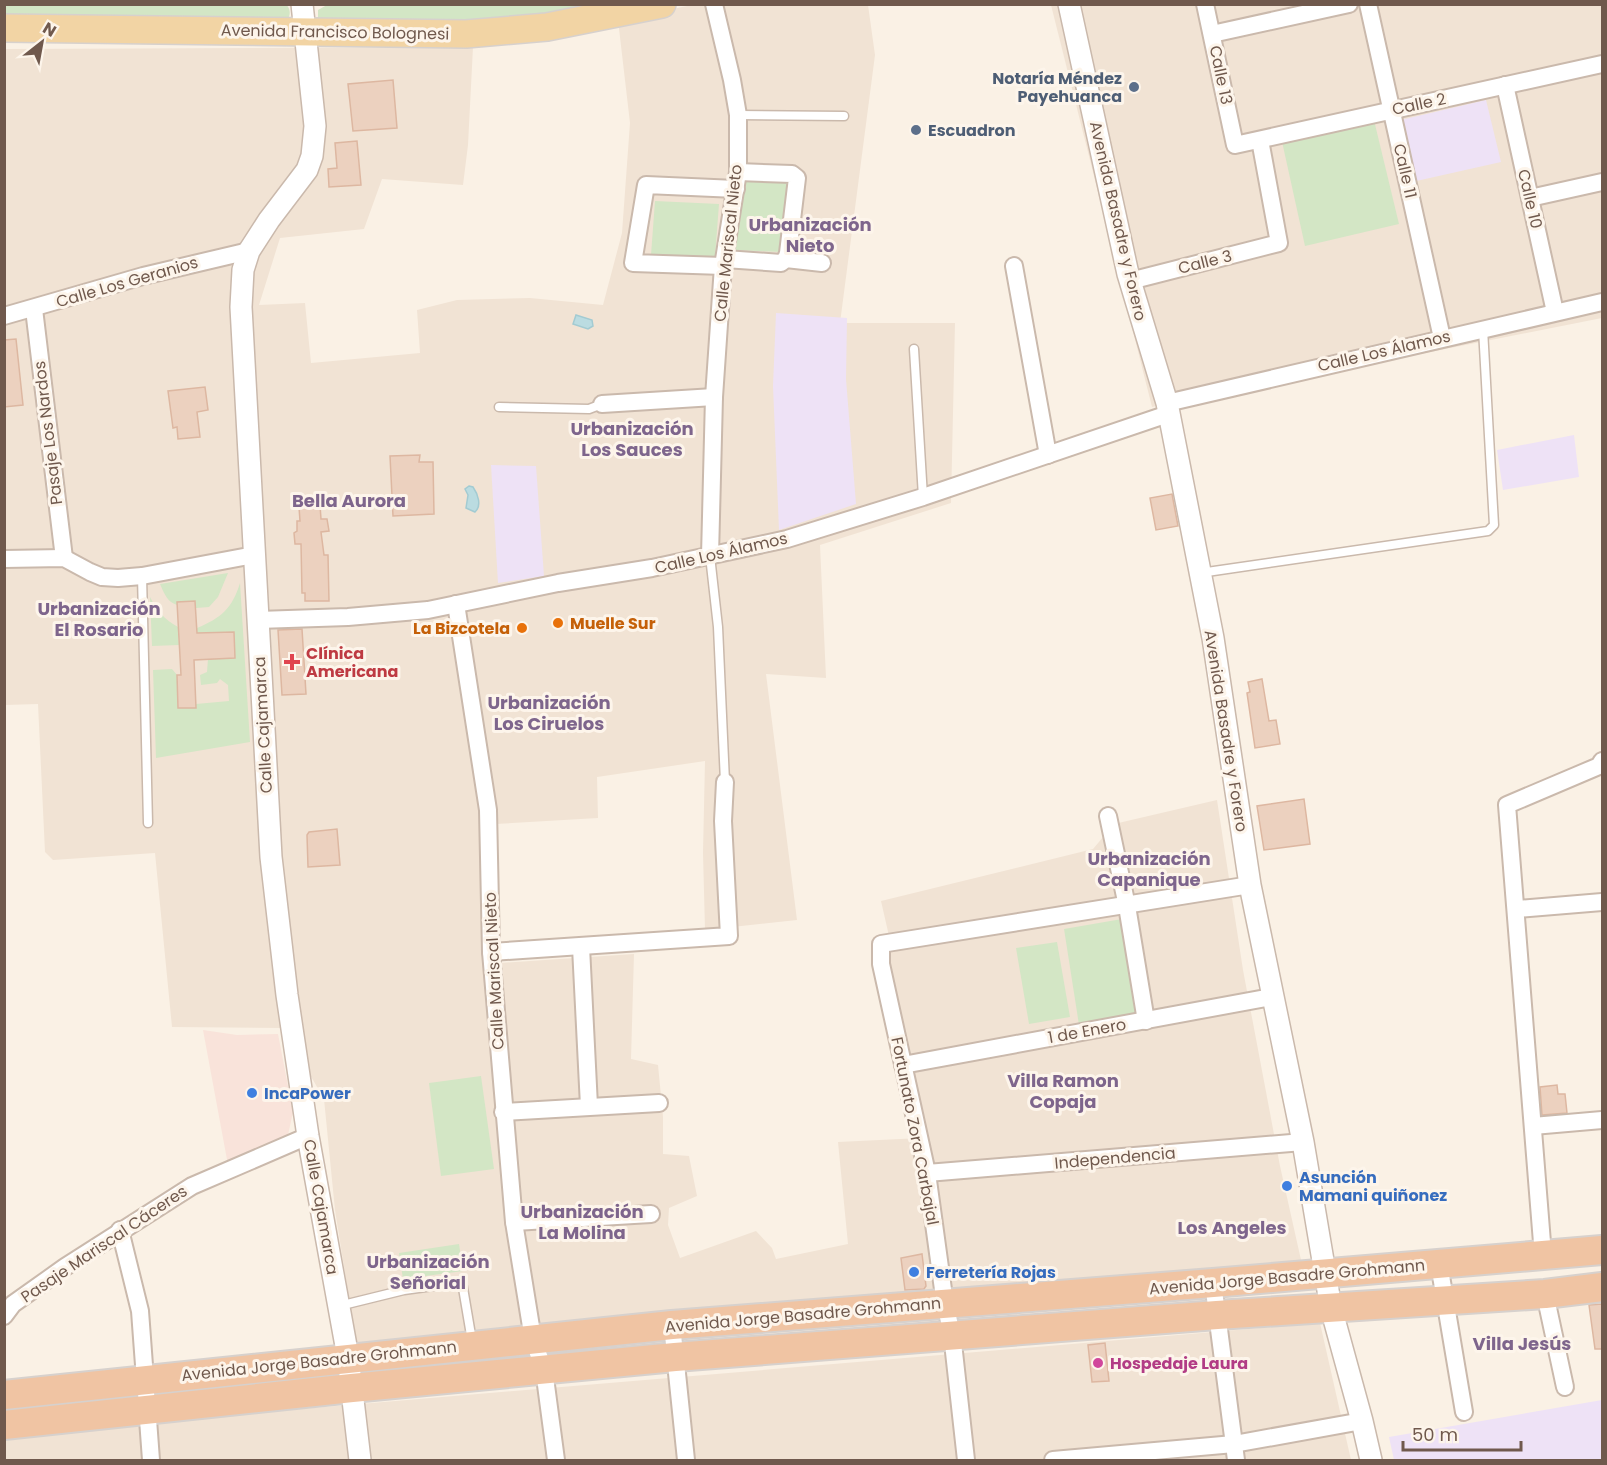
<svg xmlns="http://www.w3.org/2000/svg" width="1607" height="1465" viewBox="0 0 1607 1465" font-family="Poppins,sans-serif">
<rect width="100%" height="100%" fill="#faf1e5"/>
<g fill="#f1e3d4">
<path d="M692 5H868L875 55 840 323H955L951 503 820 545 826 678 766 674 797 920 705 930 703 853 705 761 597 777 598 818 495 824 496 932 500 963 634 954 631 1059 658 1065 663 1117V1154L689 1156 697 1196 669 1208 668 1225 680 1258 756 1231 772 1248 776 1259 848 1244 838 1142 921 1138 887 963 889 936 881 901 1093 849 1114 824 1217 800 1243 970 1280 1166 1301 1260 998 1297 357 1349 335 1210 324 1099 283 1028 172 1027 155 853 53 860 45 852 38 704 5 705 4 49 473 47 468 145 463 185 382 179 364 229 280 238 259 305 305 303 311 363 420 353 417 310 457 300 530 298 603 305 622 233 630 123 618 20Z"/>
<path d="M1051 5H1602V318L1152 407Z"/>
<path d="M1320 1323 1351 1460H5V1434Z"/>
</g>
<path fill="#f9e3da" d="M203 1030 237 1035 278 1034 293 1112 288 1135 228 1165Z"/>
<g fill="#eee2f6">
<path d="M1486 100 1501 162 1403 184 1388 123Z"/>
<path d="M776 313 847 318 846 379 856 504 779 530 773 386Z"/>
<path d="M1574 435 1579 477 1503 490 1497 450Z"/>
<path d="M491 465 536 466 544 576 498 583Z"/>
<path d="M1602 1400V1460H1394L1389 1437Z"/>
</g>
<g fill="#d3e6c5">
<path d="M5 4H286C291 10 291 15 286 22L5 20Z"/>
<path d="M327 5 358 4 595 5 486 24 318 19V10Z"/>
<path d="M1373 116 1399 224 1305 246 1281 137Z"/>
<path d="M743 181H790L783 252 733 250Z"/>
<path d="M655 201 719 204 715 257 651 255Z"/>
<path d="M228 573 218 597 209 607 196 608 195 601 177 602V605C167 602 164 593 160 584Z"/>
<path d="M240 583 250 742 156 758 153 670 172 669 177 675 179 708H196V704L229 701 228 685 220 679 217 683 201 685 200 675 207 672 208 659 235 658 233 632 197 633V628C221 618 232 609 240 583Z"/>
<path d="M150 597C157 611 164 619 178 627L179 645 152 646Z"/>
<path d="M1122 919 1137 1014 1079 1025 1064 929Z"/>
<path d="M1057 942 1070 1017 1029 1024 1016 948Z"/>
<path d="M481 1076 494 1169 441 1176 429 1083Z"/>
<path d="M459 1244 463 1271 403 1279 399 1253Z"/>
</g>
<g fill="#bbdce1" stroke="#a3cbd2" stroke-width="1.5">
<path d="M576 315 592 320 593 326 588 329 573 324Z"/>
<path d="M469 486 473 487C478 494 482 506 475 512L466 508 468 495 465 489Z"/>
</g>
<g fill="#ecd1bf" stroke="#ddb7a1" stroke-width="1.5">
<path d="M393 80 397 128 353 131 348 84Z"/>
<path d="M357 141 361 185 329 187 328 169 337 168 335 143Z"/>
<path d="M16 339 23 405 4 407V340Z"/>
<path d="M205 387 208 410 197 412 200 437 178 439 177 427 173 428 168 391Z"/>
<path d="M420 455 419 462H433L434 514 393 516 390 456Z"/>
<path d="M1172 494 1178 526 1156 530 1150 498Z"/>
<path d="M320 505 321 519H327L329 531 321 532 324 555H328L329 601H305V593H302L301 544H295L294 533 297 531V521H300L299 507Z"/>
<path d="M195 601 197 633 234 632 235 658 194 660 196 708H178L177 675H181L177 602Z"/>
<path d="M302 629 306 694 282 695 278 630Z"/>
<path d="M1262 679 1269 721 1276 720 1280 744 1255 748 1247 693 1250 692 1248 682Z"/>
<path d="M1304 799 1310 844 1264 850 1257 806Z"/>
<path d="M337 829 340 865 308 867 307 835 309 832Z"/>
<path d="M1557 1085 1558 1094H1565L1567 1113 1542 1115 1540 1087Z"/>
<path d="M922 1254 926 1286 924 1289 905 1290 901 1258Z"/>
<path d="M1602 1304V1349H1595L1589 1305Z"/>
<path d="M1105 1343 1109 1381 1092 1382 1088 1345Z"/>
</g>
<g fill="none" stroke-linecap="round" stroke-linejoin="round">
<defs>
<g id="service">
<path d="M738 115 844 116"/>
<path d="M914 349 923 497"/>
<path d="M499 407 589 409 602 404"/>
<path d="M710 556 718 627 725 782"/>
<path d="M1200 573 1488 531 1494 525 1483 329"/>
<path d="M142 576 148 823"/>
<path d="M339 1306 404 1290 462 1282 472 1341"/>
</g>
<g id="minor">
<path d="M1205 4 1235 145 1602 64"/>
<path d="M1368 4 1442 338"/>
<path d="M1212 34 1349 4"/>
<path d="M1505 85 1555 312"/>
<path d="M738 172 792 174 797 178 788 253 786 259"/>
<path d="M1530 198 1602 182"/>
<path d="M725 259 781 263 786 259 822 263"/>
<path d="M723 266 633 263 646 185 736 189"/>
<path d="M1014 266 1048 455"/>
<path d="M1130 281 1279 243 1260 140"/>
<path d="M34 309 64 558"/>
<path d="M4 316 143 276 249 251"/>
<path d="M1167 403 1602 302"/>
<path d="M602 404 714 397"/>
<path d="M710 556 714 397 723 266 738 172V115L732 80 714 4"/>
<path d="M4 559 64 558 90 572 102 577 118 578 142 576 254 555"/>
<path d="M456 604 488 810 491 952 514 1222 533 1339 544 1370 556 1460"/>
<path d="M258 620 348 617 428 610 558 583 652 568 787 539 923 497 1168 414"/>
<path d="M1108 816 1127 906 1146 1021"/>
<path d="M1517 909 1602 902"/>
<path d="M581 947 589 1106"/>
<path d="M491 952 729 936 723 821 725 782"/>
<path d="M903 1065 1271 997"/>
<path d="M503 1112 659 1103"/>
<path d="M1533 1126 1602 1120"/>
<path d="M927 1173 1303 1142"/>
<path d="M514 1222 651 1214"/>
<path d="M120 1230 140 1311 151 1460"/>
<path d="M1543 1255 1507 805 1599 766 1602 761"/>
<path d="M1439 1264 1464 1412"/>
<path d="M1213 1283 1236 1460"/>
<path d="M1545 1294 1565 1387"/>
<path d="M4 1316 13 1304 65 1267 192 1186 308 1136"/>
<path d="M672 1325 686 1460"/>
<path d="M966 1460 952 1334 945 1304 927 1173 881 964V944L1250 885"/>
<path d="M1053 1460 1234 1444 1362 1421"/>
</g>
<g id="tertiary">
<path d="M302 4 315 126 312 156 307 170 269 220 249 251 243 270 241 307 271 857 287 995 308 1136 348 1357 360 1460"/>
<path d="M1069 4 1128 274 1167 403 1213 638 1250 885 1303 1142 1331 1308 1362 1421 1371 1460"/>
</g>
<path id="primary" d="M4 28 466 34 547 27 662 4"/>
<g id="trunk">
<path d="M4 1395 672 1325 1213 1283 1602 1250"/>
<path d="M4 1425 352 1388 675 1357 1217 1315 1545 1294 1602 1287"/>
</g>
</defs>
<use href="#service" stroke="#cab9ac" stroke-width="11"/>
<use href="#minor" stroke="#cab9ac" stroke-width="20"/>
<use href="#tertiary" stroke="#cab9ac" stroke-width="24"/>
<use href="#primary" stroke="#d7d1cd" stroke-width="30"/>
<use href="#trunk" stroke="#d7d1cd" stroke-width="32"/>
<use href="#service" stroke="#fff" stroke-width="8"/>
<use href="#minor" stroke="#fff" stroke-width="16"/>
<use href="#tertiary" stroke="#fff" stroke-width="21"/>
<use href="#primary" stroke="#f2d4a4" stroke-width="27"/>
<use href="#trunk" stroke="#f0c4a3" stroke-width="28"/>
</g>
<g fill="#5c6f8a" stroke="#fdf5eb" stroke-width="2">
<circle cx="1134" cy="87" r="6"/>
<circle cx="916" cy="130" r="6"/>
</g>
<g fill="#e8710a" stroke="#fdf5eb" stroke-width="2">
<circle cx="558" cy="623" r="6"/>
<circle cx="522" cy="628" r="6"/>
</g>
<path fill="#e0444e" stroke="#fdf5eb" stroke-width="2" d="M289 653h6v6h6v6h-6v6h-6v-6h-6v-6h6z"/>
<g fill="#3f7fe0" stroke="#fdf5eb" stroke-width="2">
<circle cx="252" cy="1093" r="6"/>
<circle cx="1287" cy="1186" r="6"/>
<circle cx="914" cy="1272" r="6"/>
</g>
<circle fill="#d1479c" stroke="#fdf5eb" stroke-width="2" cx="1098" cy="1363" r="6"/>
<g text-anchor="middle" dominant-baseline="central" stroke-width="6" stroke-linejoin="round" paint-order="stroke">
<g font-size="16" fill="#70594d" stroke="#fdf5eb">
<text transform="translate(335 32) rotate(1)">Avenida Francisco Bolognesi</text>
<text transform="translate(1221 75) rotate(78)">Calle 13</text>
<text transform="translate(1419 104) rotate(-12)">Calle 2</text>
<text transform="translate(1405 171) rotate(77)">Calle 11</text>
<text transform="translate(1530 199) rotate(77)">Calle 10</text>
<text transform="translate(1118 221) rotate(77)">Avenida Basadre y Forero</text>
<text transform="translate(728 243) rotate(-84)">Calle Mariscal Nieto</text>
<text transform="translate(1205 262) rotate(-14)">Calle 3</text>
<text transform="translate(127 282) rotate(-16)">Calle Los Geranios</text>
<text transform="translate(1384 351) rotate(-13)">Calle Los Álamos</text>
<text transform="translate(48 433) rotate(-97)">Pasaje Los Nardos</text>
<text transform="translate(721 553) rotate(-13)">Calle Los Álamos</text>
<text transform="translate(263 725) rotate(-93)">Calle Cajamarca</text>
<text transform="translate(1226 731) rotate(81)">Avenida Basadre y Forero</text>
<text transform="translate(494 971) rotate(-93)">Calle Mariscal Nieto</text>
<text transform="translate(1087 1031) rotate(-10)">1 de Enero</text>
<text transform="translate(915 1131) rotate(79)">Fortunato Zora Carbajal</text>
<text transform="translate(1115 1158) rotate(-5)">Independencia</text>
<text transform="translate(321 1207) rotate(80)">Calle Cajamarca</text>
<text transform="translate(104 1244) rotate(-34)">Pasaje Mariscal Cáceres</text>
<text transform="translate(1287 1277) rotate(-5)">Avenida Jorge Basadre Grohmann</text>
<text transform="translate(803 1315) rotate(-5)">Avenida Jorge Basadre Grohmann</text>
<text transform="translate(319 1361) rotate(-6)">Avenida Jorge Basadre Grohmann</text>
</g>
<g font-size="16" font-weight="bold" fill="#4e5e75" stroke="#fdf5eb" text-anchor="end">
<text x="1122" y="78">Notaría Méndez<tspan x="1122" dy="18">Payehuanca</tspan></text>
<text x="928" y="130" text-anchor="start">Escuadron</text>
</g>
<g font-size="16" font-weight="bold" fill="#c56008" stroke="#fdf5eb" text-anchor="start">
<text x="570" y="623">Muelle Sur</text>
<text x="510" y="628" text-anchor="end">La Bizcotela</text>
</g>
<g font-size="16" font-weight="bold" fill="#be3a42" stroke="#fdf5eb" text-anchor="start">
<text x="306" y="653">Clínica<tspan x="306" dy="18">Americana</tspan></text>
</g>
<g font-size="16" font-weight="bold" fill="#366cbe" stroke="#fdf5eb" text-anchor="start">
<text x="264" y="1093">IncaPower</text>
<text x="1299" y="1177">Asunción<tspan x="1299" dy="18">Mamani quiñonez</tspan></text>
<text x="926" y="1272">Ferretería Rojas</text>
</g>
<g font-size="16" font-weight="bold" fill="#b23c85" stroke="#fdf5eb" text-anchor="start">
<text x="1110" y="1363">Hospedaje Laura</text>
</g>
<g font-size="18" font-weight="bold" fill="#7e658c" stroke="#fdf5eb">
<text x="810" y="224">Urbanización<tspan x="810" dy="21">Nieto</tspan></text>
<text x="632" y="428">Urbanización<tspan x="632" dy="21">Los Sauces</tspan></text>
<text x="349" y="500">Bella Aurora</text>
<text x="99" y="608">Urbanización<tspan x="99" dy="21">El Rosario</tspan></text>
<text x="549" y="702">Urbanización<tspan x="549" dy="21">Los Ciruelos</tspan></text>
<text x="1149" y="858">Urbanización<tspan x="1149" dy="21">Capanique</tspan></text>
<text x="1063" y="1080">Villa Ramon<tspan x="1063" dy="21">Copaja</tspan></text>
<text x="582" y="1211">Urbanización<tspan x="582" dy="21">La Molina</tspan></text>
<text x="1232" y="1227">Los Angeles</text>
<text x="428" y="1261">Urbanización<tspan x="428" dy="21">Señorial</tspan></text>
<text x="1522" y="1343">Villa Jesús</text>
</g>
</g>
<rect width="1607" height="1465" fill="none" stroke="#70594d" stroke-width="12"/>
<g transform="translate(42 42) rotate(31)" stroke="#fdf5eb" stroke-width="4.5" paint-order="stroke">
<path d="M0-4.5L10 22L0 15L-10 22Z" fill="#70594d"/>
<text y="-9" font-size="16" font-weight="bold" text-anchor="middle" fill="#70594d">N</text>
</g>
<path d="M1403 1441v9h118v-9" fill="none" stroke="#70594d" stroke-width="3"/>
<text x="1412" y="1441" font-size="18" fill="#70594d" stroke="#fdf5eb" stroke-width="4.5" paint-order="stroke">50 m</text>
</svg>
